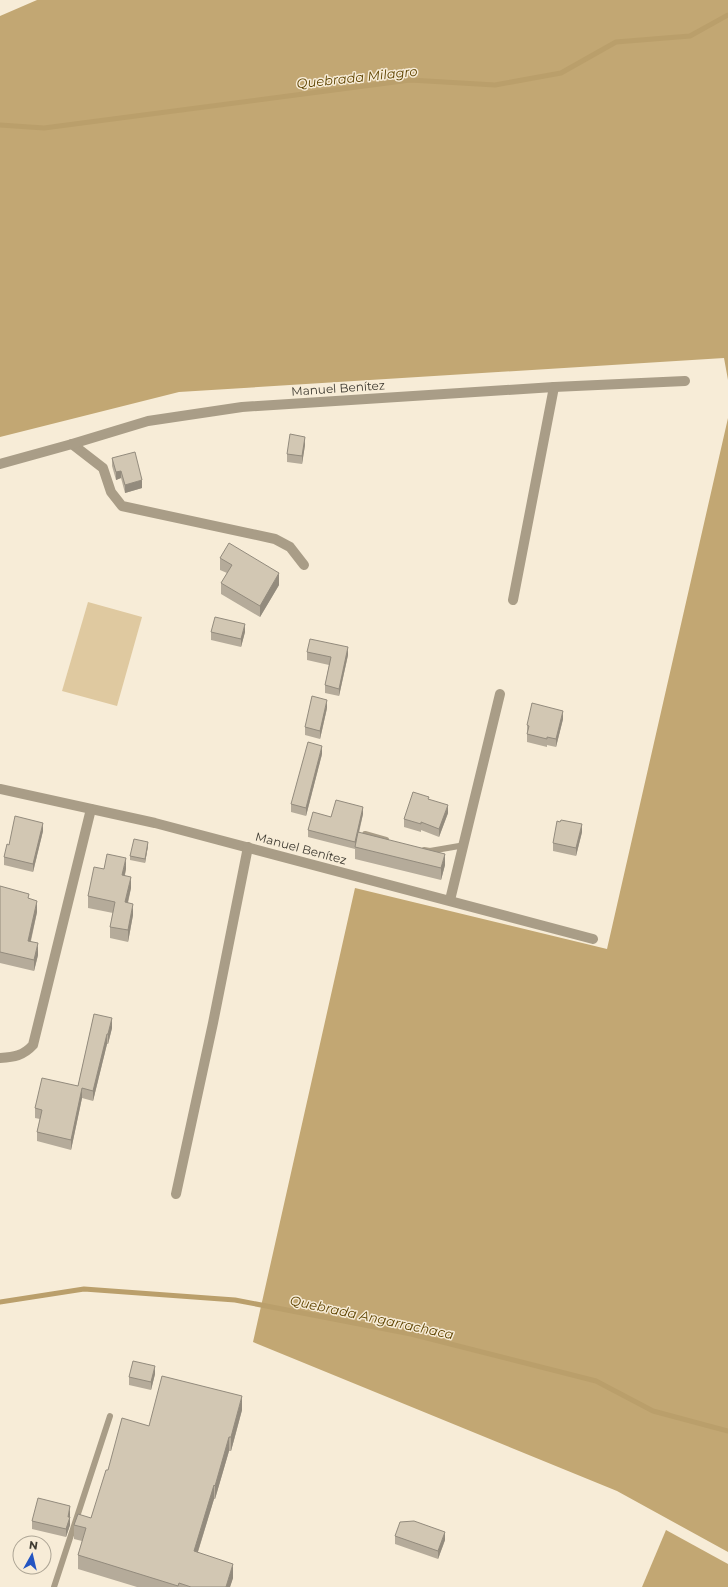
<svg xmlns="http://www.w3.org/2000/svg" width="728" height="1587" viewBox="0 0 728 1587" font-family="Montserrat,sans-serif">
<rect width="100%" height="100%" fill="#f7ecd7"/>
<path fill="#dfc9a0" d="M88 602 142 617 117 706 62 691Z"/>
<g fill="#c2a773">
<path d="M37 0H728V380L724 358 179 392 0 437V16Z"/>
<path d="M728 418V1552L617 1491 253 1342 355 888 607 949Z"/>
<path d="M666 1530 728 1564V1587H642Z"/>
</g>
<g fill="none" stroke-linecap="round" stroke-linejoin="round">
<g stroke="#ba9f6b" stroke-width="5">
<path d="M0 125 44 128 410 80 495 85 561 73 616 42 690 36 728 15"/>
<path d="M0 1302 84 1289 235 1300 411 1334 596 1381 653 1411 728 1431"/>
</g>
<g stroke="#a99d87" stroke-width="6">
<path d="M365 834 386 840"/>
<path d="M424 850 430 851 465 845"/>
<path d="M54 1587 110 1416"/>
</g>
<g stroke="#a99d87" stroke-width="10">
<path d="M72 444 103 468 111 492 122 506 275 539 290 547 304 565"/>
<path d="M0 464 72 444 148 421 242 407 554 387 685 381"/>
<path d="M513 600 554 387"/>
<path d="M0 789 155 823 593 939"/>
<path d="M450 900 500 694"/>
<path d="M0 1058C14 1057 23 1056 33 1045L91 809"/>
<path d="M176 1194 213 1023 248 847"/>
</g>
</g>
<g fill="#b5ab9a">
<path d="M305 445 302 464 287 462V454Z"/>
<path d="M112 458 142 488 125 493 121 478 116 480 112 466Z"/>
<path d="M220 558 279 585 260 617 221 594V583L227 573 220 570Z"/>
<path d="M211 632H245L241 647 211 640Z"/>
<path d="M307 652 348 655 339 696 325 693V685L329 665 307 660Z"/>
<path d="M327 708 320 739 305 735V727Z"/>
<path d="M563 719 556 747 547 745V747L527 742V725Z"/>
<path d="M322 754 306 816 291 812V804Z"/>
<path d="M429 799 448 813 439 837 421 830V832L404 827V819Z"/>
<path d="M363 814 359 833 445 865 441 880 355 859V849L308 837V830L331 817Z"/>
<path d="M43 831 33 872 4 865V857L9 845Z"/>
<path d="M582 832 576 856 553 851V843Z"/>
<path d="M148 846 145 863 130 860V856Z"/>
<path d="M104 869H126L125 875 131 888 128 903 133 915 128 942 110 938V927L113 913 88 908V896Z"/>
<path d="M0 886 29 898 37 912 31 941 38 955 34 971 0 963Z"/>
<path d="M94 1014 112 1028 108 1044H107L93 1101 82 1098 71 1150 37 1141V1132L40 1119 35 1118V1108L78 1086Z"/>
<path d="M155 1374 151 1390 129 1385V1377Z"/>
<path d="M242 1410 231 1451H229L215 1499H214L198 1552 233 1578 230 1587H137L78 1569V1555L82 1541 74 1539V1525L91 1518 108 1470 149 1426Z"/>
<path d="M70 1514V1525L66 1537 32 1529V1521Z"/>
<path d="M395 1536 445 1540 438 1559 395 1544Z"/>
</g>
<g fill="#938b7d">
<path d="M305 437V445L302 464V456Z"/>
<path d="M121 471V478L116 480V472Z"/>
<path d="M142 480V488L125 493V485Z"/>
<path d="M279 573V585L260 617V606Z"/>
<path d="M245 624V632L241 647V639Z"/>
<path d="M348 647V655L339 696V689Z"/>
<path d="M327 700V708L320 739V731Z"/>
<path d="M563 711V719L556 747V739Z"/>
<path d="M322 746V754L306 816V808Z"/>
<path d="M448 805V813L439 837V829Z"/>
<path d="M363 807V814L355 847V842Z"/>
<path d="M43 823V831L33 872V864Z"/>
<path d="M582 824V832L576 856V848Z"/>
<path d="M148 842V846L145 863V859Z"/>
<path d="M445 854V865L441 880V868Z"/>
<path d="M126 858V869L122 886V875Z"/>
<path d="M131 877V888L125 914V902Z"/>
<path d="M37 901V912L28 952V941Z"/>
<path d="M133 904V915L128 942V930Z"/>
<path d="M38 943V955L34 971V960Z"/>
<path d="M112 1018V1028L108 1044V1034Z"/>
<path d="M107 1034V1044L93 1101V1091Z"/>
<path d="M82 1088V1098L71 1150V1140Z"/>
<path d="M155 1366V1374L151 1390V1382Z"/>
<path d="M242 1396V1410L231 1451V1437Z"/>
<path d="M229 1437V1451L215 1499V1486Z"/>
<path d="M214 1485V1499L194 1564V1551Z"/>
<path d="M70 1506V1525L66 1537V1529Z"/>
<path d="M445 1532V1540L438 1559V1551Z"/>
<path d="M233 1564V1578L230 1587H226Z"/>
</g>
<g fill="#d2c7b3" stroke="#938b7d">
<path d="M290 434 305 437 302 456 287 454Z"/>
<path d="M135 452 142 480 125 485 121 471 116 472 112 458Z"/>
<path d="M229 543 279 573 260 606 221 583 232 565 220 558Z"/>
<path d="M215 617 245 624 241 639 211 632Z"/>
<path d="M310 639 348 647 339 689 325 685 331 657 307 652Z"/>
<path d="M312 696 327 700 320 731 305 727Z"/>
<path d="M532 703 563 711 556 739 547 737V739L527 734 529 726 527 725Z"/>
<path d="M308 742 322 746 306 808 291 804Z"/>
<path d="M413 792 429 797 428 799 448 805 439 829 421 822V824L404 819Z"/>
<path d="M336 800 363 807 355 842 308 830 313 812 331 817Z"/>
<path d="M15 816 43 823 33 864 4 857 7 844 9 845Z"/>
<path d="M561 820 582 824 576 848 553 843 557 821 560 822Z"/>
<path d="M358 832 445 854 441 868 355 847Z"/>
<path d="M134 839 148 842 145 859 130 856Z"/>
<path d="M107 854 126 858 122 875 131 877 125 902 133 904 128 930 110 927 115 902 88 896 94 867 104 869Z"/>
<path d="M0 886 29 894 28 898 37 901 28 941 38 943 34 960 0 952Z"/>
<path d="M94 1014 112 1018 108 1034H107L93 1091 82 1088 71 1140 37 1132 42 1110 35 1108 42 1078 78 1086Z"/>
<path d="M133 1361 155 1366 151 1382 129 1377Z"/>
<path d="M162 1376 242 1396 231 1437H229L215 1486 214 1485 194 1551 233 1564 226 1587H191L179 1583 178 1586 78 1555 86 1528 74 1525 78 1514 91 1518 106 1470H108L122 1418 149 1426Z"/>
<path d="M38 1498 70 1506 68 1517H70L66 1529 32 1521Z"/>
<path d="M414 1521 445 1532 438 1551 395 1536 400 1522Z"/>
</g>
<g text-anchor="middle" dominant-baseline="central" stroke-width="3" stroke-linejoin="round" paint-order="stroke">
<g font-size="12" fill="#3e3a31" stroke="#f7ecd7">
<text transform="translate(338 388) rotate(-4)">Manuel Benítez</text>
<text transform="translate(301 848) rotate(15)">Manuel Benítez</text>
</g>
<g font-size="13" font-style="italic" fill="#5f4400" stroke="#f7ecd7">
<text transform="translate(357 77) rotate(-6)">Quebrada Milagro</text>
<text transform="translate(372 1317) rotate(12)">Quebrada Angarrachaca</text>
</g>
</g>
<g transform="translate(32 1555) rotate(8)"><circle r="19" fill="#f7ecd7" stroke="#ada595"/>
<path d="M0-3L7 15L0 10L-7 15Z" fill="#2355c2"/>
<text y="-6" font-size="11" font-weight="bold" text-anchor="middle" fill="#3e3a31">N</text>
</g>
</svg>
